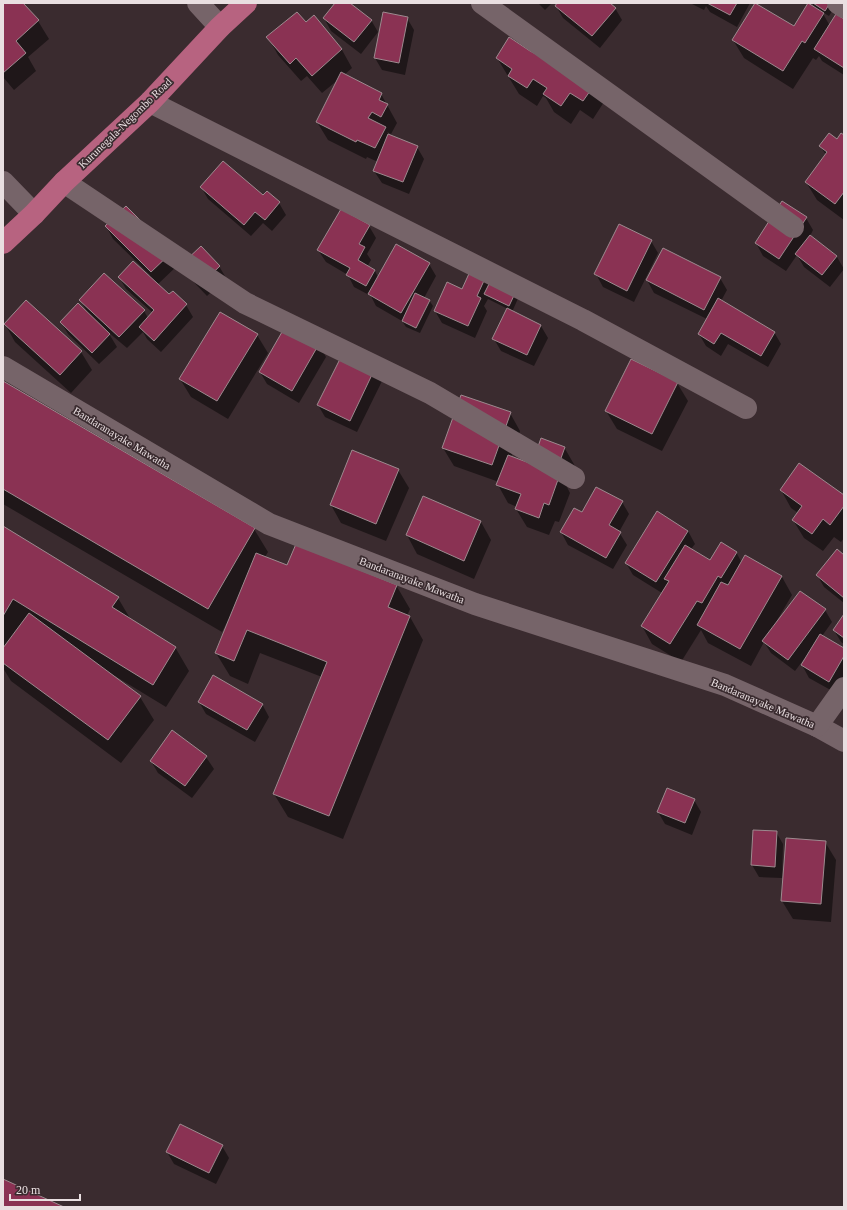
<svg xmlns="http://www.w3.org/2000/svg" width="847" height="1210" viewBox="0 0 847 1210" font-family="Georgia,serif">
<rect width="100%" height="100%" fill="#3a2b2f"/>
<g fill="#0007">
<path d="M3 3H22L38 21 49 39 28 57 36 71 14 90 3 77Z"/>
<path d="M336 3H349L371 20 378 32 361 54 331 31 324 18Z"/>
<path d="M538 3H552L545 10Z"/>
<path d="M558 3H608L615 8 622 20 600 48 563 18 556 6Z"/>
<path d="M690 3H750L737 27 710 12 706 6 704 10Z"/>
<path d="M812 3H837L829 16 822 12 830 26 844 20V75L822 61 819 56 816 60 813 58 793 89 744 58 733 40 794 27 816 9Z"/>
<path d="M313 17 342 50 352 68 344 75 381 94 397 123 391 134 387 132 389 135 417 147 424 159 409 194 382 183 374 171 378 162 367 157 366 159 328 140 317 122 339 79 322 93 307 76 301 81 278 55 268 37 305 23Z"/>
<path d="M407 18 414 30 405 75 382 70 375 58Z"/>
<path d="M530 52 604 102 593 119 580 110 571 124 554 112 546 98 543 96 537 106 519 94 497 58Z"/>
<path d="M844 136V220L817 200 806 182 826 155 821 147 837 140Z"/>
<path d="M201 187 263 197 279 203 286 215 272 231 263 223 251 236 208 199Z"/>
<path d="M783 203 806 218 813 230 810 236 837 257 844 269 830 287 804 267 797 255 786 271 763 256 756 243Z"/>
<path d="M106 226 178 265 157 285 169 296 173 292 186 305 193 317 161 352 147 339 143 332 127 348 108 332 117 347 99 364 68 334 61 322 88 313 80 300 144 311 148 318 153 313 126 289 119 277H148L150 275 113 239Z"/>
<path d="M369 226 376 238 367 254 371 260 367 267 375 271 378 277 429 264 436 276 424 298 429 300 433 306 420 333 406 327 402 321 376 306 371 296 354 287 348 275 326 262 318 250Z"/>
<path d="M651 241 658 253 634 302 603 287 596 274Z"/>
<path d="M219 266 226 278 207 296 189 277Z"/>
<path d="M472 269 520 294 512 312 541 326 548 338 534 366 501 351 494 339 508 309 488 299 484 306 487 311 475 338 442 323 435 311 463 291Z"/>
<path d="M720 278 727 290 721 301 774 332 781 344 768 367 728 344 721 356 706 346 699 334 707 319 654 293 647 280Z"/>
<path d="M26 301 81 352 92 370 71 393 15 342 5 324Z"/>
<path d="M257 335 268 353 228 419 191 397 180 379Z"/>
<path d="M319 345 326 357 299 403 267 384 260 372Z"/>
<path d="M378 363 385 375 357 432 325 417 318 405Z"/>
<path d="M3 382 254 529 268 552 265 557 288 567 396 585 410 609 407 616 410 617 423 640 343 839 288 817 274 794 322 677 260 653 248 684 230 676 216 653 229 621 228 620 222 632 3 504Z"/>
<path d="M677 383 688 401 662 451 617 429 606 411Z"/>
<path d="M510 413 520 431 511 457 533 465 564 447 575 466 567 487 570 493 559 522 555 521 549 535 527 527 516 509 517 507 508 503 498 485 499 482 454 466 443 448Z"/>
<path d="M398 470 409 488 386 541 341 523 331 505Z"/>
<path d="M781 490 844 496V538L841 542 834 537 823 551 804 538 793 520 798 513 791 508Z"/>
<path d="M424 497 481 522 491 540 474 579 417 554 407 535Z"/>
<path d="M622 502 629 514 619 532 627 545 613 569 568 545 561 532 582 514Z"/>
<path d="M3 527 118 598 131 620 175 647 189 671 166 707 115 676 114 677 140 697 154 720 121 763 11 681 3 668Z"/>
<path d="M688 531 695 544 691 549 710 561 736 552 742 563 782 577 792 595 776 622 777 623 825 610 832 622 822 636 844 649V680L836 693 809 678 802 665 805 660 804 659 795 671 771 653 764 642 751 666 708 643 701 630 681 662 652 644 642 626 662 593 633 575 626 563Z"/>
<path d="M844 556V603L824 587 817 575Z"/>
<path d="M844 616V644L841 642 834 630Z"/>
<path d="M199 702 262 704 269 717 255 742 206 714Z"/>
<path d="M206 757 214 769 192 798 158 773 151 761Z"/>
<path d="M694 800 701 812 692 835 665 824 658 812Z"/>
<path d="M776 832 783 844 782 878 759 877 752 865Z"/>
<path d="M825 842 836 860 831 922 793 919 782 901Z"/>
<path d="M222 1146 229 1158 216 1184 174 1164 167 1152Z"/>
</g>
<g fill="#8a3253" stroke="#9d8a8f">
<path d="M3 3H23L39 20 16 41 26 53 3 73Z"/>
<path d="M335 3H350L372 20 354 42 323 18Z"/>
<path d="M557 3H610L616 8 592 36 555 6Z"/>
<path d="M707 3H737L730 15Z"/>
<path d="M755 3 794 26 808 3 824 13 805 43 802 41 783 71 732 40Z"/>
<path d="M813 3H830L825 11Z"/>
<path d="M297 12 306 22 314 15 342 49 312 76 296 58 290 64 266 37Z"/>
<path d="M383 12 408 17 399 63 374 58Z"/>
<path d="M836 14 844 19V68L814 49Z"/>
<path d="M509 37 530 51 595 84 583 101 570 93 561 106 543 94 547 88 533 79 527 88 508 76 512 69 496 58Z"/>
<path d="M341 72 382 93 379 100 388 104 381 117 372 112 368 118 386 127 375 148 357 140 356 142 316 122Z"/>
<path d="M829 133 837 139 841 133 844 135V192L835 204 805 182 827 152 819 146Z"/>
<path d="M388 134 418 146 403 182 373 171Z"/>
<path d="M223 161 263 195 267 191 280 202 265 220 255 212 244 225 200 187Z"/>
<path d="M782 201 807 217 779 259 755 243Z"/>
<path d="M126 206 172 252 151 272 105 226Z"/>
<path d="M341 209 370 225 359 244 365 247 358 260 375 270 366 286 346 275 350 268 317 250Z"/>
<path d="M619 224 652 240 627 291 594 274Z"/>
<path d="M810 235 837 256 822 275 795 254Z"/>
<path d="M396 244 430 263 401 313 368 294Z"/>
<path d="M201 246 220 266 200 285 181 265Z"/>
<path d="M663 248 721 277 704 310 646 280Z"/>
<path d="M133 261 169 294 173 291 187 304 154 341 139 327 154 310 118 277Z"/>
<path d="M472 267 487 274 477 296 481 298 468 326 434 311 447 282 462 289Z"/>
<path d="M104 273 145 310 119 337 79 300Z"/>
<path d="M493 276 518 287 509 306 484 294Z"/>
<path d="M415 293 430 300 416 328 402 321Z"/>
<path d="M718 298 775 332 761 356 721 333 714 344 698 334Z"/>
<path d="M26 300 82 351 60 375 4 324Z"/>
<path d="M78 303 110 334 92 353 60 322Z"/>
<path d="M507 308 541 325 527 355 492 339Z"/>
<path d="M220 312 258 334 217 401 179 379Z"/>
<path d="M286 325 319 344 292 391 259 372Z"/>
<path d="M346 347 378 362 350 421 317 405Z"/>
<path d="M631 359 678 382 652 434 605 411Z"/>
<path d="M3 381 255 528 208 609 3 489Z"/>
<path d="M461 395 511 412 492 465 442 448Z"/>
<path d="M541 438 565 447 556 472 560 474 549 505 544 503 539 518 515 509 521 494 496 485 508 455 532 464Z"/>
<path d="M352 450 399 469 376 524 330 505Z"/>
<path d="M799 463 844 495V506L830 525 823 519 812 534 792 520 802 506 780 490Z"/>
<path d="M596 487 623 501 609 525 621 532 606 558 560 532 574 508 582 512Z"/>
<path d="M423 496 481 521 464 561 406 535Z"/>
<path d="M657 511 688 531 656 582 625 563Z"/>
<path d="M3 526 119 597 112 607 176 647 153 685 13 599 3 616Z"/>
<path d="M721 542 737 552 721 578 718 576 702 603 697 601 670 644 641 626 669 581 664 579 685 545 710 560Z"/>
<path d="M296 544 397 585 388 607 410 616 329 816 273 794 327 662 247 630 234 661 215 653 256 553 287 565Z"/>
<path d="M837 549 844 555V598L816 575Z"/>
<path d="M745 555 782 576 740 649 697 625 721 582 728 585Z"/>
<path d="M800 591 826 609 788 660 762 641Z"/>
<path d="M29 613 141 696 108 740 3 663V648Z"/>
<path d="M844 614V638L833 630Z"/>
<path d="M820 634 844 648V656L829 682 801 665Z"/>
<path d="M213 675 263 704 247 730 198 702Z"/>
<path d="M172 730 207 756 185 786 150 761Z"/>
<path d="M667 788 695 799 685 823 657 812Z"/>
<path d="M753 830 777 831 775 867 751 865Z"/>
<path d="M786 838 826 841 821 904 781 901Z"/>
<path d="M180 1124 223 1145 209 1173 166 1152Z"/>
<path d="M3 1179 64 1207H3Z"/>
</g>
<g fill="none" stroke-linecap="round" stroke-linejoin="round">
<g stroke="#766469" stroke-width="22">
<path d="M198 3 220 27"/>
<path d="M482 3 793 227"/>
<path d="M838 3 844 7"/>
<path d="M150 102 583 320 746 408"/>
<path d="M3 182 34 214"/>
<path d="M64 182 245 303 430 393 574 478"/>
<path d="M3 367 269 524 475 604 725 685 817 726 844 741"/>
<path d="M817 726 844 688"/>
</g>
<path stroke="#b76380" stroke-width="22" d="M3 243 34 214 64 182 150 102 220 27 246 3"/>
</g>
<g text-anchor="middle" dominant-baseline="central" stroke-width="3.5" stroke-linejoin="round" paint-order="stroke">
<g font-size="11" fill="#e9dfe1" stroke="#3a2b2f">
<text transform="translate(125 123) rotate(-44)">Kurunegala-Negombo Road</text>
<text transform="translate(122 438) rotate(31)">Bandaranayake Mawatha</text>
<text transform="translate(412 580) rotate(21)">Bandaranayake Mawatha</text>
<text transform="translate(763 703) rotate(23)">Bandaranayake Mawatha</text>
</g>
</g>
<rect width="847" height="1210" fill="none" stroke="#e9dfe1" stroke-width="8"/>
<path d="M10 1194v6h70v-6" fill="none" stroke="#e9dfe1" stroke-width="2"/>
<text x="16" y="1194" font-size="12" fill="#e9dfe1" stroke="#3a2b2f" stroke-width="3" paint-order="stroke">20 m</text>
</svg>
